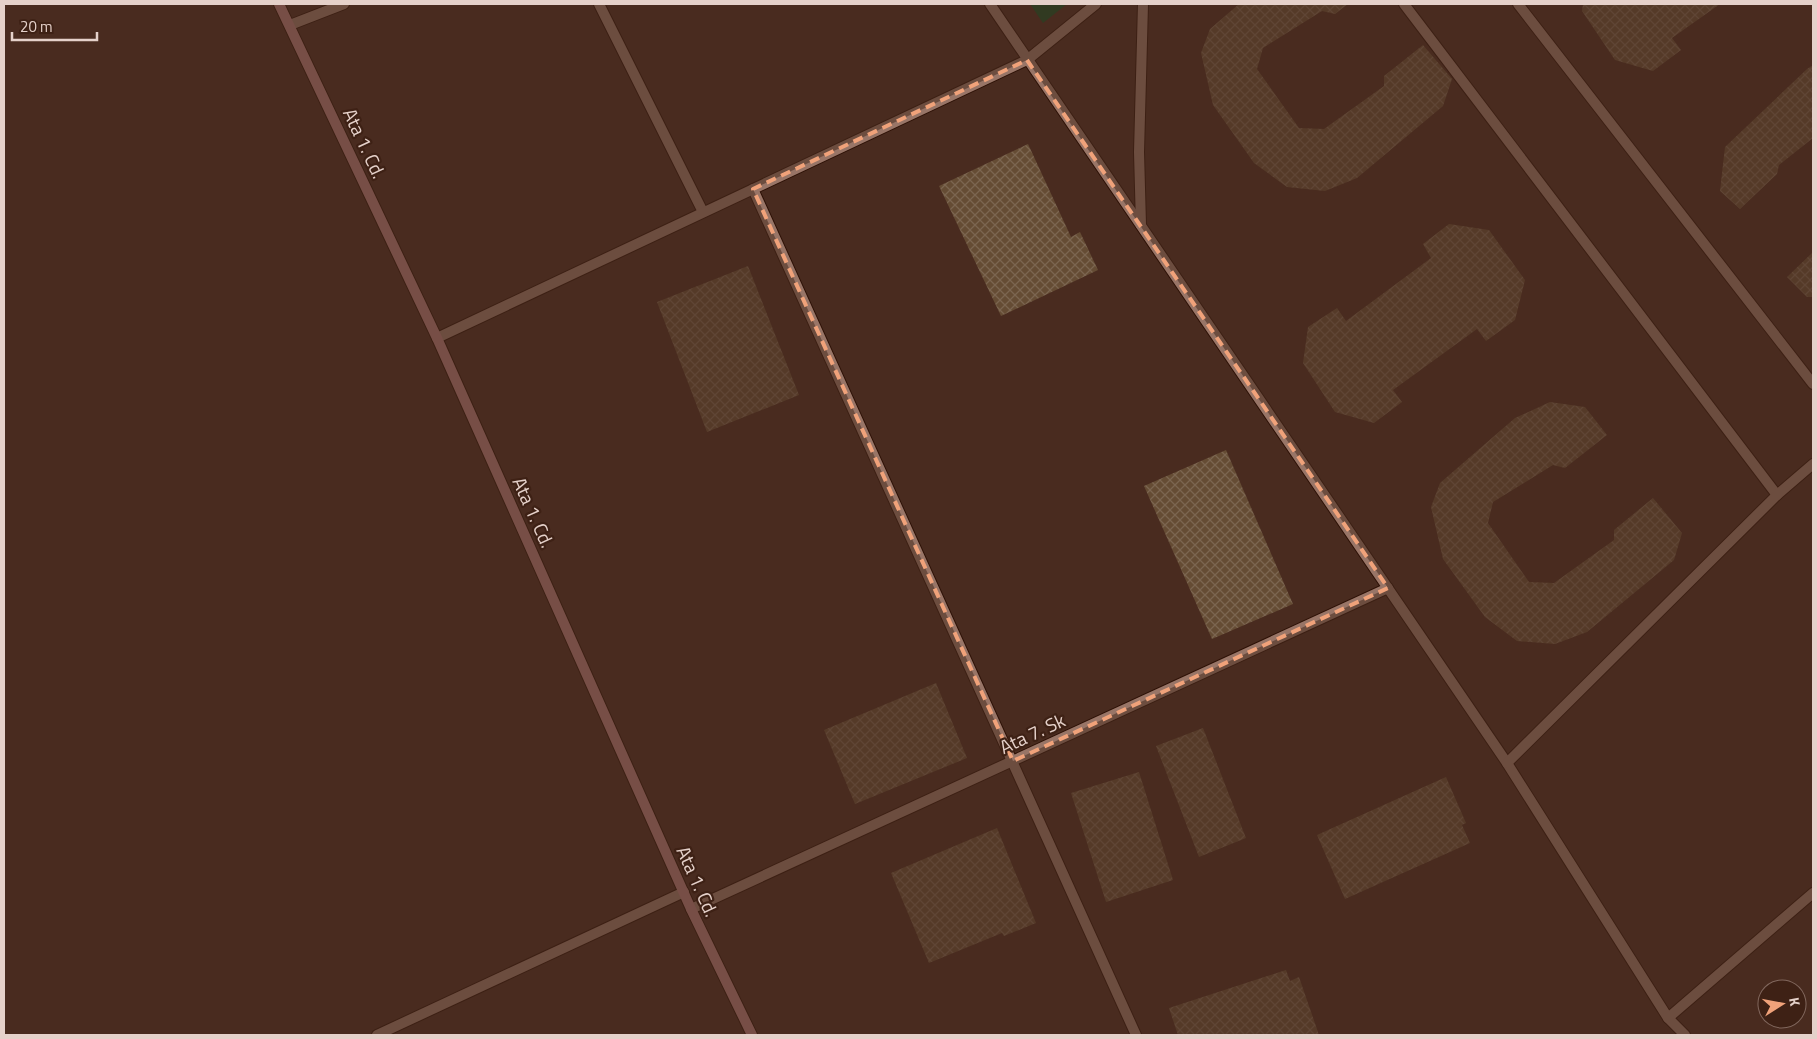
<svg xmlns="http://www.w3.org/2000/svg" width="1817" height="1039" viewBox="0 0 1817 1039" font-family="'Titillium Web',sans-serif">
<defs>
<pattern id="building-cross-hatch" width="8" height="8" patternUnits="userSpaceOnUse" patternTransform="scale(1.25)"><rect width="8" height="8" fill="#654c34"/><path d="M0 0l8 8M0 8l8-8" fill="none" stroke="#7b6550"/></pattern>
</defs>
<rect width="100%" height="100%" fill="#492b1f"/>
<path fill="#164c25" d="M1030 4H1067L1043 23Z"/>
<g fill="url(#building-cross-hatch)">
<path d="M1239 4H1348L1335 14 1322 11 1263 48 1257 69 1299 128 1324 129 1384 86V76L1423 45 1452 79 1443 106 1357 178 1325 191 1287 187 1254 163 1213 105 1201 53 1210 29Z"/>
<path d="M1583 4H1720L1672 38 1681 50 1653 71 1615 60 1582 11Z"/>
<path d="M1813 65V138L1779 165 1777 174 1740 209 1720 191 1725 147 1807 69Z"/>
<path d="M1028 144 1071 237 1080 232 1098 270 1001 316 939 186Z"/>
<path d="M1449 224 1489 230 1525 280 1515 320 1486 341 1477 329 1393 390 1402 402 1374 423 1335 412 1303 363 1308 327 1337 308 1346 321 1431 258 1423 244Z"/>
<path d="M1813 252V297H1807L1787 277Z"/>
<path d="M748 266 799 395 707 432 657 302Z"/>
<path d="M1550 402 1585 407 1607 435 1565 468 1553 465 1493 502 1488 523 1529 582 1554 583 1614 540V530L1653 498 1682 533 1674 560 1587 632 1555 644 1517 641 1485 617 1443 559 1431 507 1440 483 1515 418Z"/>
<path d="M1226 450 1293 604 1212 639 1144 486Z"/>
<path d="M936 683 967 758 855 804 824 730Z"/>
<path d="M1203 728 1246 838 1199 857 1156 746Z"/>
<path d="M1139 772 1173 880 1106 902 1071 793Z"/>
<path d="M1446 777 1466 823 1462 825 1470 843 1345 899 1317 835Z"/>
<path d="M997 828 1036 923 1004 936 1002 933 929 963 891 873Z"/>
<path d="M1286 970 1290 981 1299 977 1319 1035H1178L1169 1008Z"/>
</g>
<g fill="none" stroke-linecap="round" stroke-linejoin="round">
<defs>
<path id="lane" d="M377 1035 684 892"/>
<g id="street">
<path d="M599 4 703 212"/>
<path d="M990 4 1507 763 1668 1018 1685 1035"/>
<path d="M1404 4 1777 495"/>
<path d="M1518 4 1813 384"/>
<path d="M290 25 344 4"/>
<path d="M753 189 1136 1035"/>
<path d="M1141 225 1139 152 1143 4"/>
<path d="M437 338 1027 60 1096 4"/>
<path d="M1507 763 1777 495 1813 464"/>
<path d="M691 909 1388 588"/>
<path d="M1668 1018 1813 893"/>
</g>
<path id="secondary" d="M279 4 437 338 691 909 752 1035"/>
</defs>
<use href="#lane" stroke="#2e1207" stroke-width="12"/>
<use href="#street" stroke="#2e1207" stroke-width="12"/>
<use href="#secondary" stroke="#2e1207" stroke-width="12"/>
<use href="#lane" stroke="#987567" stroke-width="10"/>
<use href="#street" stroke="#987567" stroke-width="10"/>
<use href="#secondary" stroke="#af7975" stroke-width="10"/>
</g>
<path d="M0 0H1817V1039H0ZM1027 60 1388 588 1013 761 753 189Z" fill="#492b1f" fill-opacity=".55" fill-rule="evenodd"/>
<path fill="none" stroke="#f0a27a" stroke-width="4" stroke-dasharray="10 6" stroke-linejoin="round" d="M1027 60 1388 588 1013 761 753 189Z"/>
<g text-anchor="middle" dominant-baseline="central" stroke-width="4.5" stroke-linejoin="round" paint-order="stroke">
<g font-size="19" fill="#e5d1ca" stroke="#3e2115">
<text transform="translate(365 143) rotate(65)">Ata 1. Cd.</text>
<text transform="translate(534 512) rotate(66)">Ata 1. Cd.</text>
<text transform="translate(1032 733) rotate(-25)">Ata 7. Sk</text>
<text transform="translate(698 881) rotate(66)">Ata 1. Cd.</text>
</g>
</g>
<rect width="1817" height="1039" fill="none" stroke="#e5d1ca" stroke-width="10"/>
<g transform="translate(1782 1004) rotate(79)"><circle r="24" fill="#3e2115" stroke="#81675d"/>
<path d="M0-4L9 19L0 12L-9 19Z" fill="#f0a27a"/>
<text y="-8" font-size="14" font-weight="bold" text-anchor="middle" fill="#e5d1ca">K</text>
</g>
<path d="M12 32v8h85v-8" fill="none" stroke="#e5d1ca" stroke-width="2.5"/>
<text x="20" y="32" font-size="15" fill="#e5d1ca" stroke="#3e2115" stroke-width="4" paint-order="stroke">20 m</text>
</svg>
